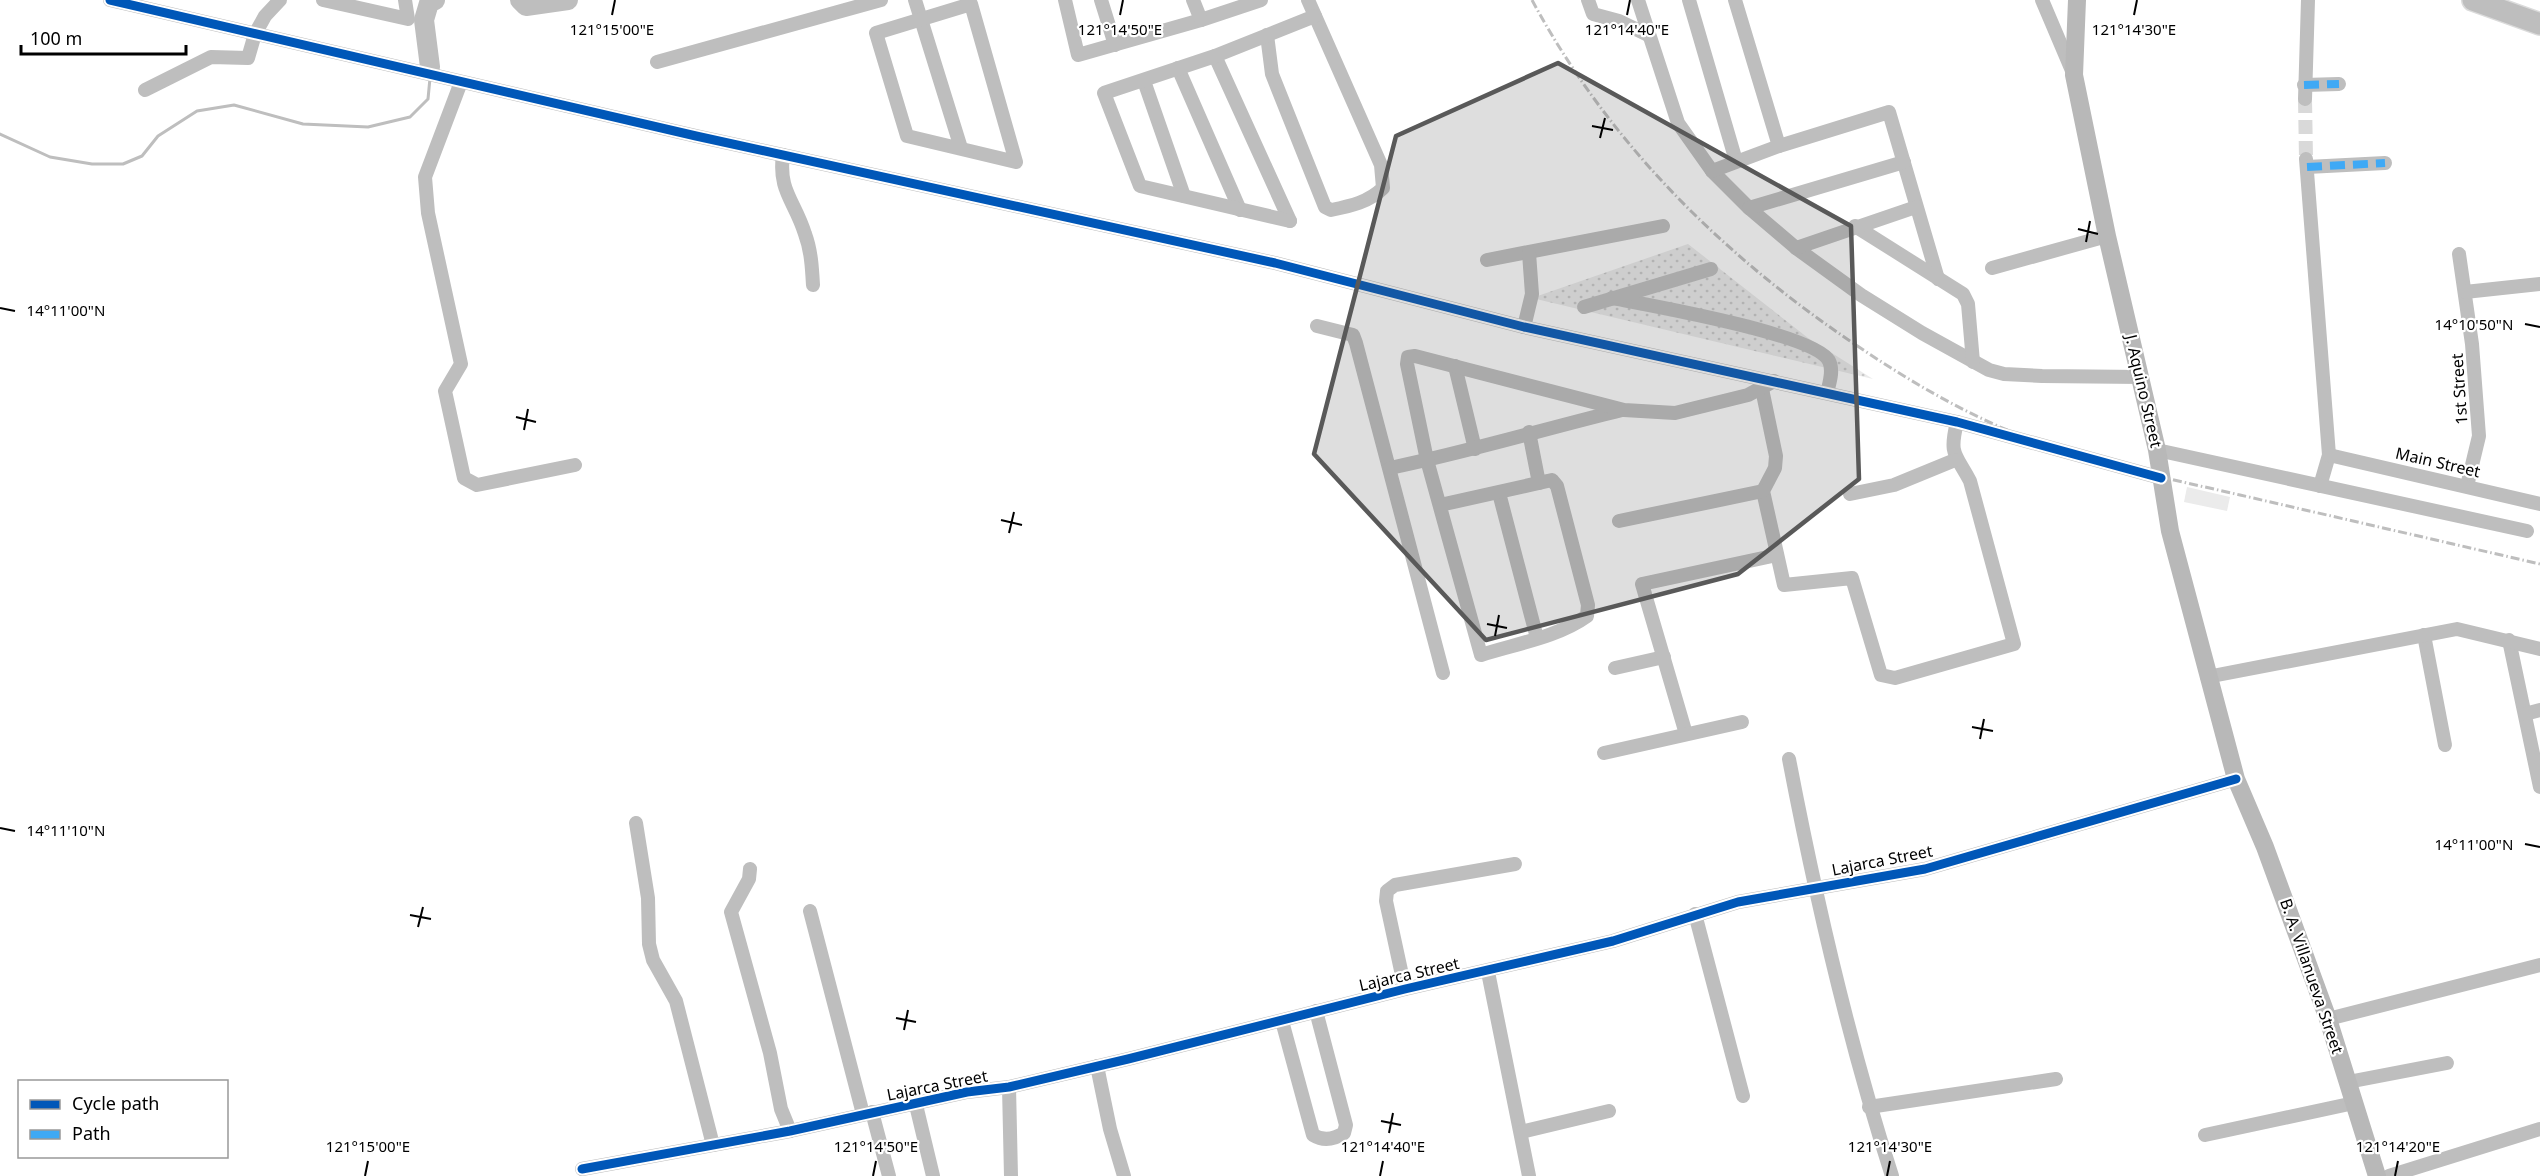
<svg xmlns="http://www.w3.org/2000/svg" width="2540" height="1176" viewBox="0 0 2540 1176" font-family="'Noto Sans',sans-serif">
<defs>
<pattern id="grass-dots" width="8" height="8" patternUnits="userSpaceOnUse" patternTransform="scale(1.5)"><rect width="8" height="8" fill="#ebebeb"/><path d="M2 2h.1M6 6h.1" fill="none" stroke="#c8c8c8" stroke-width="1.8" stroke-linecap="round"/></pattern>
</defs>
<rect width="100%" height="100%" fill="#fff"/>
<path fill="url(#grass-dots)" d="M1688 244 1808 338 1873 379 1532 298Z"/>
<path fill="#ebebeb" d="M2187 487 2230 497 2227 511 2184 502Z"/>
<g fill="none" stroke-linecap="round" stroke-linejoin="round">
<path stroke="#bebebe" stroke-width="3" d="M0 134 50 157 92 164H123L142 156 158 136 197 111 234 105 303 124 368 127 410 117 428 99 430 78"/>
<g stroke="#bebebe" stroke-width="20">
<path d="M520 0 526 6 568 0"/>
<path d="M430 67 424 20 429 3 435 0"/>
</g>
<path stroke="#d9d9d9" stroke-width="14" stroke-dasharray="14 7" stroke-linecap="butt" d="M2305 99 2306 159"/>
<defs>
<path id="primary" d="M2473 0 2540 24"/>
</defs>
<use href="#primary" stroke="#dbdbdb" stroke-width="24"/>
<g stroke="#bebebe" stroke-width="14">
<path d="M110 0 696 136 1275 263 1524 327 1957 422 2161 478"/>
<path d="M323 0 408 19 405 0"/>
<path d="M915 0 961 148"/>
<path d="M1065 0 1078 55 1201 20 1261 0"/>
<path d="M1101 0 1115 45"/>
<path d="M1193 0 1201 20"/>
<path d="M1588 0 1593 14 1619 21 1648 35"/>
<path d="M1638 0 1678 123 1712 171 1749 208 1796 248 1861 295 1922 333 1989 370 2004 374 2042 376 2141 377"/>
<path d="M1689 0 1736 161"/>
<path d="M1735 0 1779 146"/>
<path d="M2042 0 2073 73"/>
<path d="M971 4 1016 162 907 136 876 33Z"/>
<path d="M1267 35 1272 74 1325 207 1331 210C1351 206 1369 202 1383 188L1381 165 1308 0"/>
<path d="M1215 56 1290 221"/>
<path d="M657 62 881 0"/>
<path d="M1178 68 1240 210"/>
<path d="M1144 81 1184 196"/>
<path d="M461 82 425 177 428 213 461 364 445 391 464 478 477 485 575 465"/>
<path d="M2304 85 2339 84"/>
<path d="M145 90 211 57 248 58 255 34 265 16 280 0"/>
<path d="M2305 99 2308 0"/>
<path d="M783 155C778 191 795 201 805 234 811 250 812 267 813 285"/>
<path d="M2306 159 2329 455 2320 486"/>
<path d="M2307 167 2385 163"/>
<path d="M1712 171 1779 146 1889 112 1938 279"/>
<path d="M1749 208 1904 162"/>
<path d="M1290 221 1140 186 1104 93 1215 56 1315 16"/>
<path d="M1855 226 1963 294 1968 304 1973 362"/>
<path d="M1796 248 1916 207"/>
<path d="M2459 254 2472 344 2479 436 2467 486"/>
<path d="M1487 260 1663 226"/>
<path d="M1992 268 2107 236"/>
<path d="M2465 292 2540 284"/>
<path d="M1612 298C1648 305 1815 334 1829 361 1834 371 1829 384 1827 393"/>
<path d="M1584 307 1711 269"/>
<path d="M1317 326 1353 335 1356 343 1443 673"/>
<path d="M1524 327 1532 294 1529 253"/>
<path d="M1455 366 1475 449"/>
<path d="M1762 389 1776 456 1775 468 1763 491 1784 585 1852 578 1881 675 1895 678 2014 644 1970 481C1955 453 1949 455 1957 422"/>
<path d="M1529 432 1539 483"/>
<path d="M2157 450 2527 531"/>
<path d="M2329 455 2540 504"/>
<path d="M1390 468C1468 452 1544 429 1622 410"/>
<path d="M1499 493 1537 638"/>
<path d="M1850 494 1894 485 1955 460"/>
<path d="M1440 505 1552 480 1557 486 1588 605 1587 616C1558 637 1515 644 1481 655L1427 460 1407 364 1408 357 1415 356 1624 410 1675 413 1748 395 1774 381"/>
<path d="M1619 521 1763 491"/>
<path d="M2424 635 2445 745"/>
<path d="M2509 640 2540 787"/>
<path d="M1615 668 1664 657"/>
<path d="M2207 677 2457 629 2540 649"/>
<path d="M2525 714 2540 710"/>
<path d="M1686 734 1642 584 1777 555"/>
<path d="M1604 753 1742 722"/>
<path d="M1789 759C1816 900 1848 1040 1892 1176"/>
<path d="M636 823 648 898 649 944 653 960 676 1001 713 1145"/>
<path d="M750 869 749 879 731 912 770 1053 781 1109 790 1131"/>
<path d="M810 911 863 1114"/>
<path d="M1695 914 1743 1096"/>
<path d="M1488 972 1529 1176"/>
<path d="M1405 989 1386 901 1387 891 1395 885 1515 864"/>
<path d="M2328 1019 2540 965"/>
<path d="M1282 1021 1313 1135C1323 1141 1333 1140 1344 1133L1346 1125 1316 1011"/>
<path d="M1097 1066 1110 1129 1124 1176"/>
<path d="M2348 1082 2447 1063"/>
<path d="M1009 1087 1011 1176"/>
<path d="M916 1105 933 1176"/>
<path d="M1869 1107 2056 1079"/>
<path d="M872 1112 889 1176"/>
<path d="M1521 1132 1609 1111"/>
<path d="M2205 1135 2354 1103"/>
<path d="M582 1169 790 1131 967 1092 1009 1087 1128 1059 1405 989 1613 941 1738 902 1925 869 2236 779"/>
<path d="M2389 1176 2540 1129"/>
</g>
<path stroke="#b8b8b8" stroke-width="18" d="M2077 0 2074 75 2107 236 2157 450 2170 531 2236 779 2265 847 2328 1019 2377 1176"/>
<use href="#primary" stroke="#bebebe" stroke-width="21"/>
<path stroke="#bebebe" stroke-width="3" stroke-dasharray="9 3 1.5 3" stroke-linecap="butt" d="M1532 0C1607 140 1719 252 1850 341 1900 375 1951 406 2007 430 2081 461 2162 477 2240 495 2340 518 2440 541 2540 564"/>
<g stroke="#3fa9f5" stroke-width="8" stroke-dasharray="15 8" stroke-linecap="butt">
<path d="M2304 85 2339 84"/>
<path d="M2307 167 2385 163"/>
</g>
<defs>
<g id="cycleway">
<path d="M110 0 696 136 1275 263 1524 327 1957 422 2161 478"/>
<path d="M582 1169 790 1131 967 1092 1009 1087 1128 1059 1405 989 1613 941 1738 902 1925 869 2236 779"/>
</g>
</defs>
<use href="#cycleway" stroke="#fff" stroke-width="13"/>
<use href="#cycleway" stroke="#0057b8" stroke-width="9"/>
</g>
<path fill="#595959" fill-opacity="0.2" stroke="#595959" stroke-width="4.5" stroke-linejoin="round" d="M1558 63 1851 226 1859 479 1738 574 1486 640 1314 454 1396 136Z"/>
<path fill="none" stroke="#000" stroke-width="2" d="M612 15 615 0M1120 15 1123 0M1627 15 1630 0M2134 15 2137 0M1592 126 1613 130M1600 138 1605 118M2078 229 2098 234M2086 242 2090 221M0 308 15 311M2525 324 2540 327M516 417 536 422M524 430 528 409M1001 520 1022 525M1009 533 1014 512M1487 624 1507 628M1495 636 1499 615M1972 727 1993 731M1980 739 1984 719M0 828 15 831M2525 844 2540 847M410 915 431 919M418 927 423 907M896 1018 916 1022M904 1030 908 1010M1381 1121 1401 1125M1389 1133 1393 1113M365 1176 368 1161M873 1176 876 1161M1380 1176 1383 1161M1887 1176 1890 1161M2395 1176 2398 1161"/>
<g text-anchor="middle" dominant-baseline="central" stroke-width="4.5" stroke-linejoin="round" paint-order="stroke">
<g font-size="16" fill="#000" stroke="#fff">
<text transform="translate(2459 389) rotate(-94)">1st Street</text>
<text transform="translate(2144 391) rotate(77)">J. Aquino Street</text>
<text transform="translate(2438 462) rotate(13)">Main Street</text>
<text transform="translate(1882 860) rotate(-11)">Lajarca Street</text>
<text transform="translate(1409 974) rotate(-13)">Lajarca Street</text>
<text transform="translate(2312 976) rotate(71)">B. A. Villanueva Street</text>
<text transform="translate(937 1085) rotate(-11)">Lajarca Street</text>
</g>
</g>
<g font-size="15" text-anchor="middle" fill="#000" stroke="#fff" stroke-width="4.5" stroke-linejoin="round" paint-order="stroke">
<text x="612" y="35">121°15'00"E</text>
<text x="1120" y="35">121°14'50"E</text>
<text x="1627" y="35">121°14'40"E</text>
<text x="2134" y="35">121°14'30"E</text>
<text x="66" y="316">14°11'00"N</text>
<text x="2474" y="330">14°10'50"N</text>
<text x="66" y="836">14°11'10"N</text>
<text x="2474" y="850">14°11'00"N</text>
<text x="368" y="1152">121°15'00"E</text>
<text x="876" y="1152">121°14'50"E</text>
<text x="1383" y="1152">121°14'40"E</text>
<text x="1890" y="1152">121°14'30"E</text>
<text x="2398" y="1152">121°14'20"E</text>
</g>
<rect x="18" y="1080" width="210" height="78" fill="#ffffff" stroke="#999999" stroke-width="1.5"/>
<rect x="30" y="1100" width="30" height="9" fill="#0057b8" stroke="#999999" stroke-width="1.5"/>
<text x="72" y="1110" font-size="18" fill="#000000">Cycle path</text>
<rect x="30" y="1130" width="30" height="9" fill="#3fa9f5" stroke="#999999" stroke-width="1.5"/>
<text x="72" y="1140" font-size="18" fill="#000000">Path</text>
<path d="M21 45v9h165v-9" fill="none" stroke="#000000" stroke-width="3"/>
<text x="30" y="45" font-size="18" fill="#000000" stroke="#ffffff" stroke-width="4.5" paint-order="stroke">100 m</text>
</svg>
